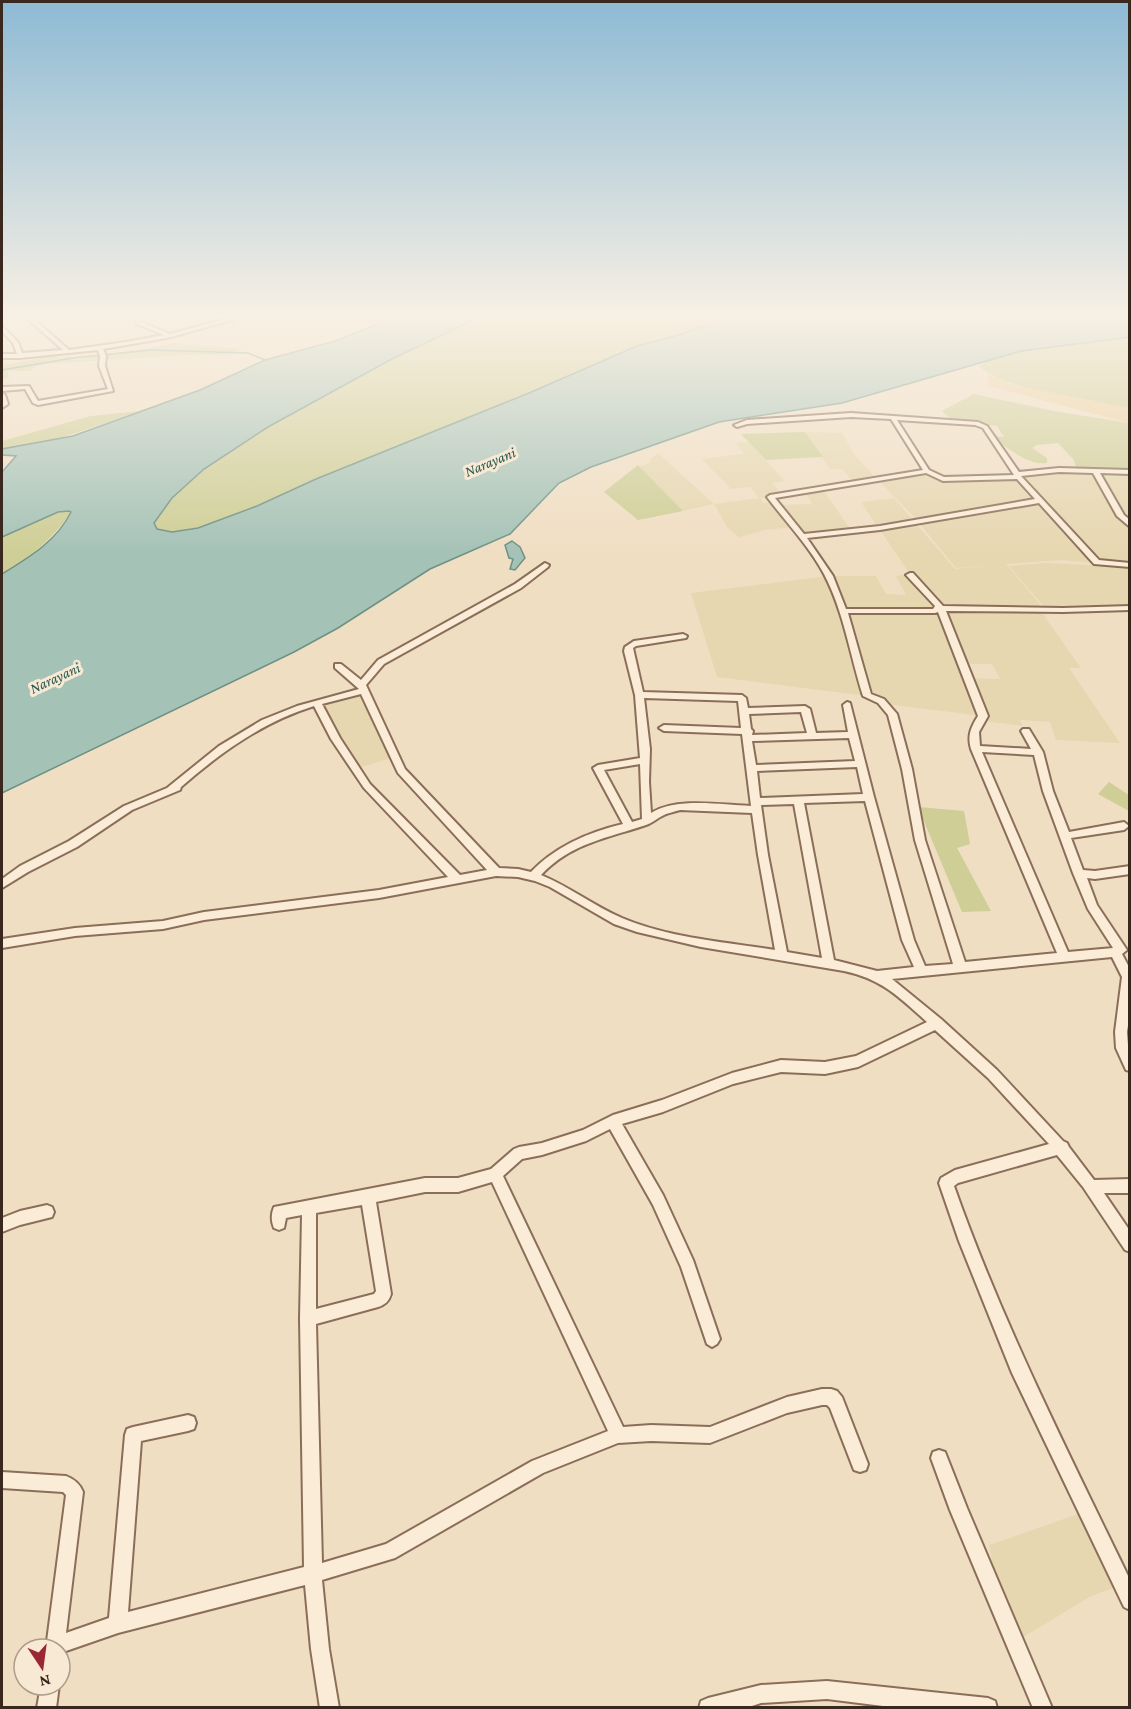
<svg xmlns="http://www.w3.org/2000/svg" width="1131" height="1709" viewBox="0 0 1131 1709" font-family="'Crimson Pro',serif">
<rect width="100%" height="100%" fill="#f0dec3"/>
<g fill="#e6d7b0" fill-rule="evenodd">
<path d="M77 315 89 325 71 330 66 326 58 328 45 319Z"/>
<path d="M805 432 842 433 854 454 875 478 854 482 842 469H830Z"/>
<path d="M749 442 785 481 772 483 783 496 761 498 763 503H774L777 505 812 504 806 494 824 491 851 530 802 536 794 527 765 530 739 537 727 527 714 504 683 511 640 467 651 462 649 460 658 453 714 504 759 498 750 487 731 489 702 459 744 454 736 443Z"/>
<path d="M1015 467 1025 469 1092 472 1118 516 1129 526V562L1102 563Z"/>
<path d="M927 472 942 480 1018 478 1038 499 917 520 878 480Z"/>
<path d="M1098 472 1129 474V522L1122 514Z"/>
<path d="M894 498 955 569 991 565 956 568 919 523 1040 502 1096 563 1062 560 1006 564 1044 609 1040 610 1081 668H1069L1120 743 1056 740 1050 722 1020 720 1023 726 985 721 983 716 885 704 867 696 717 677 691 593 829 576H876L886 594 906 595 896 576 910 574 861 502ZM963 664H992L1000 679 969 678Z"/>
<path d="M1045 563 1129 567V606L1045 608 1009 566Z"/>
<path d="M364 690 395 757 355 769 317 704Z"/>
<path d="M1087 1511 1122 1585 1091 1596 1022 1638 994 1572 989 1545Z"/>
</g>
<g fill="#cece96">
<path d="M486 314H737L679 335 637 346 529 393 316 479 257 506 198 528 172 532 157 529 154 523 172 498 204 469 268 427 390 360Z"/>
<path d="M1129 337V408C1095 401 1001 389 979 366 1018 341 1085 341 1129 337Z"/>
<path d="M176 343 242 349 230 355H182L47 364 36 366 30 371H8L9 378 2 380V365L46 357 48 354 61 358 70 356 73 360Z"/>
<path d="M974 394 1059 412 1129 423V472L1077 471 1074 460 1058 443 1037 445 1032 448 1047 458V463C1027 466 1006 446 991 436L1004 437 997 426 953 421 942 411Z"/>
<path d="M140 411 55 440 2 449V441L91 416Z"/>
<path d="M805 432 823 457 766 460 741 434Z"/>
<path d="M638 465 683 511 638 520 604 492Z"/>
<path d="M70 511V515C47 543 33 555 2 574V537L58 512Z"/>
<path d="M1109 782 1129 795V811L1098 794Z"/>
<path d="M918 807 964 811 970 844 957 848 991 911 962 912Z"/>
</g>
<path fill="#edd09f" d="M987 374 1015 385 1129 408V423L988 386Z"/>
<g fill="#a5c2b7" stroke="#6c9184" stroke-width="1.5">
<path d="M403 314H486L390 360 268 427 204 469 172 498 154 523 157 529 172 532 198 528 257 506 316 479 529 393 637 346 679 335 737 314H1129L1130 337 1021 351 842 403 719 422 591 467 559 483 510 534 430 569 338 628 294 652 2 793V574C28 558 57 541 71 512L69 511 58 512 2 537V472L16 456 2 455V449L73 436 200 390 265 360 335 341Z"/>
<path d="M512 541 520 547 525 558 515 570 510 569 513 559 509 558 505 545Z"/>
</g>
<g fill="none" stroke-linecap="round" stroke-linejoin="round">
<path stroke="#6c9184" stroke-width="1.5" d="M2 370 73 358 151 350 248 353 265 360"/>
<defs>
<g id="minor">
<path d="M22 314H28L69 350 126 342 164 335 137 324 134 314H139L141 322 170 334 241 315 254 314 167 338 103 349 106 356 105 366 113 391 38 405 33 403 25 389 2 391V387L29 386 38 401 108 389 99 366 100 356 98 350 20 358H2V354H17L13 343 2 331V326L18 342 22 353 63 350Z"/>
<path d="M53 314H78L76 316Z"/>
<path d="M2 393 5 395 8 404 2 408Z"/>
<path d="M851 413 978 422 987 426 1019 472 1059 468 1130 470V474L1100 473 1124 515 1130 520V527L1117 516 1093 473 1059 472 1021 476 1099 560 1130 563V567L1094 564 1039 503 880 530 807 538 833 576 846 609H933L935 606 906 575 910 573H913L943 606 1063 608 1130 606V610L1063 612 946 611 988 716 979 732 980 746 1031 749 1021 731 1023 729H1029L1043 752 1053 791 1069 832 1124 822 1129 826 1124 830 1071 838 1083 870 1095 871 1130 866V874L1095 879 1087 878 1097 905 1127 950 1122 954 1130 969V1013L1127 1032 1130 1071 1126 1070 1116 1048 1115 1032 1122 977 1112 957 892 979 941 1019 997 1070 1063 1141 1067 1143 1069 1147 1094 1180 1130 1179V1193H1104L1130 1231V1252L1125 1250 1083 1187 1057 1155 958 1183 954 1186C1002 1322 1067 1450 1130 1580V1610L1124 1607 1012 1373 959 1241 939 1183 941 1178 955 1170 1049 1144 988 1078 935 1030 858 1067 825 1074 781 1072 733 1084 663 1112 622 1124 663 1195 693 1260 720 1339 717 1344 712 1347 707 1344 681 1267 653 1205 610 1129 586 1141 542 1155 522 1159 503 1176 623 1427 651 1425 710 1427 787 1397 822 1389H831L837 1391 842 1397 868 1464 866 1470 860 1472 854 1470 830 1408 827 1405H822L787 1413 710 1443 651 1441 618 1443 543 1473 395 1558 322 1580 329 1649 339 1708H320L311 1649 305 1585 118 1633 63 1652 60 1656V1649H46L66 1495 63 1492 2 1488V1472L66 1476C74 1479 80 1484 83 1492L66 1633 109 1618 125 1435 127 1429 133 1427 188 1415 194 1417 196 1423 194 1429 188 1431 141 1441 128 1612 304 1567 300 1319 302 1215 286 1218 284 1228 279 1230 274 1228C271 1221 271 1214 274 1207L425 1178H458L491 1169 514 1149 519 1147 542 1143 583 1130 613 1115 662 1100 732 1073 781 1060 825 1062 856 1056 927 1022C899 997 882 979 844 971L701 947 637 932 614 924 550 887 535 881 518 877 496 876 379 898 204 920 163 929 75 936 2 948V939L75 928 163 921 204 912 379 890 448 877 364 788 331 739 314 706C263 722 221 752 181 787L180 790 132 810 77 847 28 872 2 888V879L20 866 69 841 124 806 167 788 219 746 262 720 297 706 359 689 335 668V664H341L361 680 378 660 515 584 545 563 549 565 548 567 521 588 384 664 366 685 405 769 499 868 518 869 531 872C556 846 589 832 623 824L593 768 598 765 640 758 635 695 624 651 625 647 634 641 683 634 687 636 686 638 636 646 633 648 643 692 742 695 746 698 748 708 805 706 810 709 816 733 848 732 843 705 847 702 850 703 874 797 914 940 925 966 953 964 915 840 902 769 888 715 878 703 863 696C850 655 844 612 824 574 809 546 786 522 767 497L770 495 923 470 891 419 851 417 747 424 737 427 734 425 747 420ZM897 420 975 425 983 428 1014 475 944 477 929 470ZM926 473 943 481 1017 479 1035 499 880 526 804 534 775 498ZM938 612 978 716C971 727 967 736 971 749L1057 953 965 962 925 840 912 769 897 714 884 699 871 694 848 613H935ZM361 694 398 773 487 870 460 875 370 784 340 738 322 704ZM644 698 738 701 741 728 664 725 659 728 664 731 742 734 751 806C722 805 677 797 651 813L649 782 650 749ZM801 712 807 733 752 735 753 731 751 729 749 714ZM849 738 855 761 756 765 752 741ZM982 752 1034 755 1043 791 1073 873 1088 909 1113 948 1068 952ZM640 764 642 819 632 822 604 770ZM857 767 863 794 760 798 757 771ZM865 801 902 940 914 967 877 971 834 960 804 803ZM794 804 822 958 787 952 768 855 761 805ZM680 810 752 813 758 855 775 950C726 942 669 938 622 918 594 906 570 887 541 875 571 843 608 838 646 825 652 823 656 819 662 816 667 813 674 812 680 810ZM492 1182 608 1431 532 1461 386 1544 322 1563 316 1324 378 1307C385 1305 389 1301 391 1294L376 1202 425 1192H458ZM362 1205 376 1291 374 1294 316 1309V1213Z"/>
<path d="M47 1205 52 1207 54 1212 52 1217 20 1225 2 1232V1218L20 1211Z"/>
<path d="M939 1450 945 1452 967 1508 1052 1708H1033L950 1510 931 1458 933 1452Z"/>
<path d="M827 1681 988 1698 995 1701 997 1708H899L827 1699 761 1703 746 1708H699L701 1701 708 1698 761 1685Z"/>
<path d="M41 1685H59L56 1708H37Z"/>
</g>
</defs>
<use href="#minor" stroke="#8b6e59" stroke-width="4"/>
<use href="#minor" fill="#faecd7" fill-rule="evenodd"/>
</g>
<linearGradient id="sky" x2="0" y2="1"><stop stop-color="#8dbad4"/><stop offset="0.57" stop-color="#f8f0e4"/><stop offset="1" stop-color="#f8f0e4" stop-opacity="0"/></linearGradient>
<rect width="1131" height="554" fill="url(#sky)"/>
<g text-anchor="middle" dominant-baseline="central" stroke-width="6" stroke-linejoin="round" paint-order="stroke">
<g font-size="15" font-style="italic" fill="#2c5a53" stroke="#f7e9d3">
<text transform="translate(490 462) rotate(-23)">Narayani</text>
<text transform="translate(55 678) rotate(-25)">Narayani</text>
</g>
</g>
<rect width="1131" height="1709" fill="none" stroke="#3a281e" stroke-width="6"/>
<g transform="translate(42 1667) rotate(167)"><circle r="28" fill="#f7e9d3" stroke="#ab9c8b" stroke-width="1.5"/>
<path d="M0-4.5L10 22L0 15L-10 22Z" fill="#9c2734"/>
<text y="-9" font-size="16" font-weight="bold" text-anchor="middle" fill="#3a281e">N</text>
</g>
</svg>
